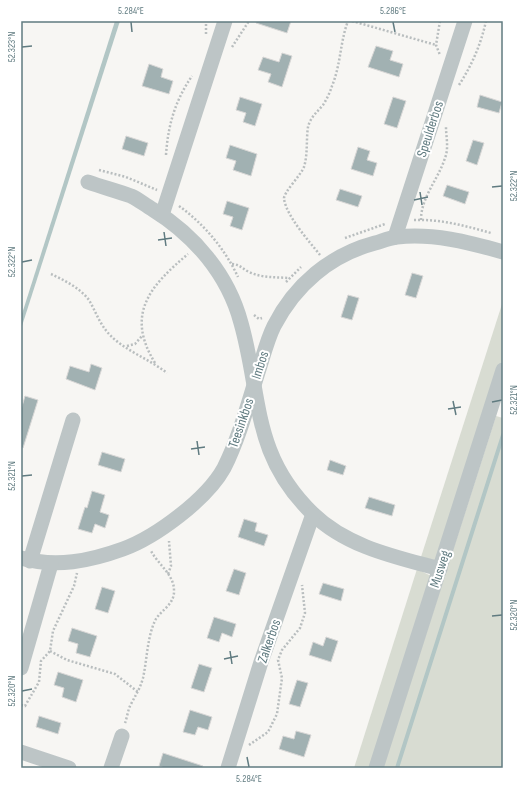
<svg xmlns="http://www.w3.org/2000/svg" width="524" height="789" viewBox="0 0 524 789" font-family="'Sofia Sans Condensed',sans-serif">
<rect width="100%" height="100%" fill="#f7f6f3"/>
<g fill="#d8dcd2">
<path d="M503 301V358L438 561 421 557Z"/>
<path d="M496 416 503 418V768H383Z"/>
<path d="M417 569 433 577 372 768H354Z"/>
</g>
<path fill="#b2c6c5" d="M115 21H120L21 329V317Z"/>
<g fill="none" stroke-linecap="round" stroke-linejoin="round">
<path stroke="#b2c6c5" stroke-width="4" d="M397 768 503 435"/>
</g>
<g fill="#a1b1b2" stroke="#d8d7d6">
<path d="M256 21H291L287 33 256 23Z"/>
<path d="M376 46 393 51 390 60 403 64 399 77 368 67Z"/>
<path d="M282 53 292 56 282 87 268 82 271 74 258 70 263 57 279 62Z"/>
<path d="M149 64 163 69 161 77 173 81 169 94 142 86Z"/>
<path d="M480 95 502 102 499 113 477 107Z"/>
<path d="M240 97 262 104 255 126 243 122 246 113 236 110Z"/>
<path d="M393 97 406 101 397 128 384 124Z"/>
<path d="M126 136 148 143 144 156 122 149Z"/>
<path d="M473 140 484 143 477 165 466 161Z"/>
<path d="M230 145 257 154 251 176 233 170 236 161 226 158Z"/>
<path d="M358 147 370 151 367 160 377 163 373 176 351 169Z"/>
<path d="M447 185 469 192 465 204 443 196Z"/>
<path d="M340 189 362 196 358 207 336 200Z"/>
<path d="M227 201 249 208 242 230 230 226 233 217 223 214Z"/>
<path d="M412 273 423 276 416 298 405 295Z"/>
<path d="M348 295 359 298 352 320 341 317Z"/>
<path d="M91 364 102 368 95 390 66 379 70 366 89 372Z"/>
<path d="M25 396 38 400 23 448 21 447V410Z"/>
<path d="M102 452 125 459 121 472 98 465Z"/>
<path d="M330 460 346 466 343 475 327 470Z"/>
<path d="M92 491 105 495 100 512 109 515 105 528 95 524 92 533 78 529 85 507 87 508Z"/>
<path d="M369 497 395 505 392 516 365 508Z"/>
<path d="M244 519 257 523 255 531 268 535 264 546 238 537Z"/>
<path d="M234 569 246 573 239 595 226 591Z"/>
<path d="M323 583 344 589 341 601 319 594Z"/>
<path d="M102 587 115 591 108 613 95 609Z"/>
<path d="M214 617 236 624 232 637 222 633 219 642 207 638Z"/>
<path d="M72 628 97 636 90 657 76 653 78 644 68 641Z"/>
<path d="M326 637 338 641 331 662 309 655 313 642 323 646Z"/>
<path d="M199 664 212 668 204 692 191 688Z"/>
<path d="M58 672 83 680 76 702 62 697 64 688 54 685Z"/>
<path d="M297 680 308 683 300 707 289 704Z"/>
<path d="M190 710 212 717 208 730 198 727 195 735 183 732Z"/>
<path d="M39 716 61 723 58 734 36 727Z"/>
<path d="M296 731 311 735 304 757 279 749 283 736 294 739Z"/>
<path d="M163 753 203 766 202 768H165L159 766Z"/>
</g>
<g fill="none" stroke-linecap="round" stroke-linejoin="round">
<g stroke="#b9bebf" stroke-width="2.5" stroke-dasharray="2 2" stroke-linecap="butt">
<path d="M352 21 436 45"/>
<path d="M440 21 436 45 440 55"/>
<path d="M206 34V21"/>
<path d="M232 47 249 21"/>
<path d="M459 85C472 65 481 44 486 21"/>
<path d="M166 155C168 125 175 101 192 76"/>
<path d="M99 170 126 177 157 190"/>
<path d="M179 206C204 224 225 249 238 277"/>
<path d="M414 220C441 219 466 226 491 233"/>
<path d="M421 220C421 197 438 180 445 158 449 148 446 137 446 127"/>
<path d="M345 238 385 224"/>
<path d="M320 255C309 241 287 217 284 199 283 193 301 175 304 167 308 154 306 140 308 127 310 118 317 112 323 105 327 99 330 92 332 86 341 64 340 42 348 21"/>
<path d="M232 264C239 264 243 269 249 272 262 278 275 277 289 278"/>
<path d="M51 274C64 280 80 288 89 300 96 312 100 325 110 335 124 350 149 359 167 373"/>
<path d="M286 282 301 267"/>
<path d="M254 315 259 319 262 318"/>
<path d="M127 346 135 344 142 336"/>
<path d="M155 363C125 314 150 286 188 254"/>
<path d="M168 574 171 566 169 541"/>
<path d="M50 651 67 660 115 674 138 692"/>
<path d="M21 705 25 706 39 682 41 661 50 651 53 631 74 586 77 573"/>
<path d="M125 723C127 718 128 710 130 706 135 696 140 689 143 678 147 660 147 640 154 623 158 611 175 606 174 590 174 575 158 564 151 551"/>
<path d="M249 745 268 732 277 714 282 678 278 660 282 650 300 628 305 613 302 585"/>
</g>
<g stroke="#bdc5c6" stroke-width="15">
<path d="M88 182C102 187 117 191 131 196 138 199 145 205 152 209 194 235 228 274 241 323 262 397 251 454 313 514 347 547 396 557 440 569"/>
<path d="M162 215 225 21"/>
<path d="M395 237 465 21"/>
<path d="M21 558C56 568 90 561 123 549 156 537 207 499 224 468 240 436 249 400 260 366 264 353 268 338 274 326 295 285 330 255 375 243 382 241 389 238 397 237 433 233 468 242 503 252"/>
<path d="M30 561 73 420"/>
<path d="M21 668 51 564"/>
<path d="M21 752 69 768"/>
<path d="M111 768 122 736"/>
<path d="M228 768 261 662 313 514"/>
<path d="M376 768 503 370"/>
</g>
</g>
<path fill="none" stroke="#607b80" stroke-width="1.5" d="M131 22 132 32M393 22 395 32M22 47 32 46M492 187 502 186M420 192 422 205M414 200 428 197M164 232 166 246M158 240 172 238M22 262 32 260M453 401 456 415M492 402 502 400M448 409 461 407M197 441 199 455M191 449 205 447M22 476 32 475M492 616 502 615M230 651 232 664M224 659 238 656M22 691 32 689M247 757 249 767"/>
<g text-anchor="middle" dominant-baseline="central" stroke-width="4" stroke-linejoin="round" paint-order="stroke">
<g font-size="14" fill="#607b80" stroke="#fff">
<text transform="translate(430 129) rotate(-72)">Speulderbos</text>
<text transform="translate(260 365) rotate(-72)">Imbos</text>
<text transform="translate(241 423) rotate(-71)">Teesinkbos</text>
<text transform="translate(440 569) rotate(-72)">Musweg</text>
<text transform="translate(269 641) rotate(-71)">Zalkerbos</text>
</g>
</g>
<rect width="524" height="789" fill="none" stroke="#ffffff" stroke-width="44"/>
<rect x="22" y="22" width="480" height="745" fill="none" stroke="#607b80" stroke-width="1.5"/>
<g font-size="10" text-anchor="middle" fill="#607b80">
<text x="131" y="14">5.284°E</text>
<text x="393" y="14">5.286°E</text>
<text transform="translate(11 47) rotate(-90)" y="4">52.323°N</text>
<text transform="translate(513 186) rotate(-90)" y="4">52.322°N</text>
<text transform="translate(11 262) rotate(-90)" y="4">52.322°N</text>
<text transform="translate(513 400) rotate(-90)" y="4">52.321°N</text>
<text transform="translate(11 476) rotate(-90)" y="4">52.321°N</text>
<text transform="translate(513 615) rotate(-90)" y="4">52.320°N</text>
<text transform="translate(11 691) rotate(-90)" y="4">52.320°N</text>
<text x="249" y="782">5.284°E</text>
</g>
</svg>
